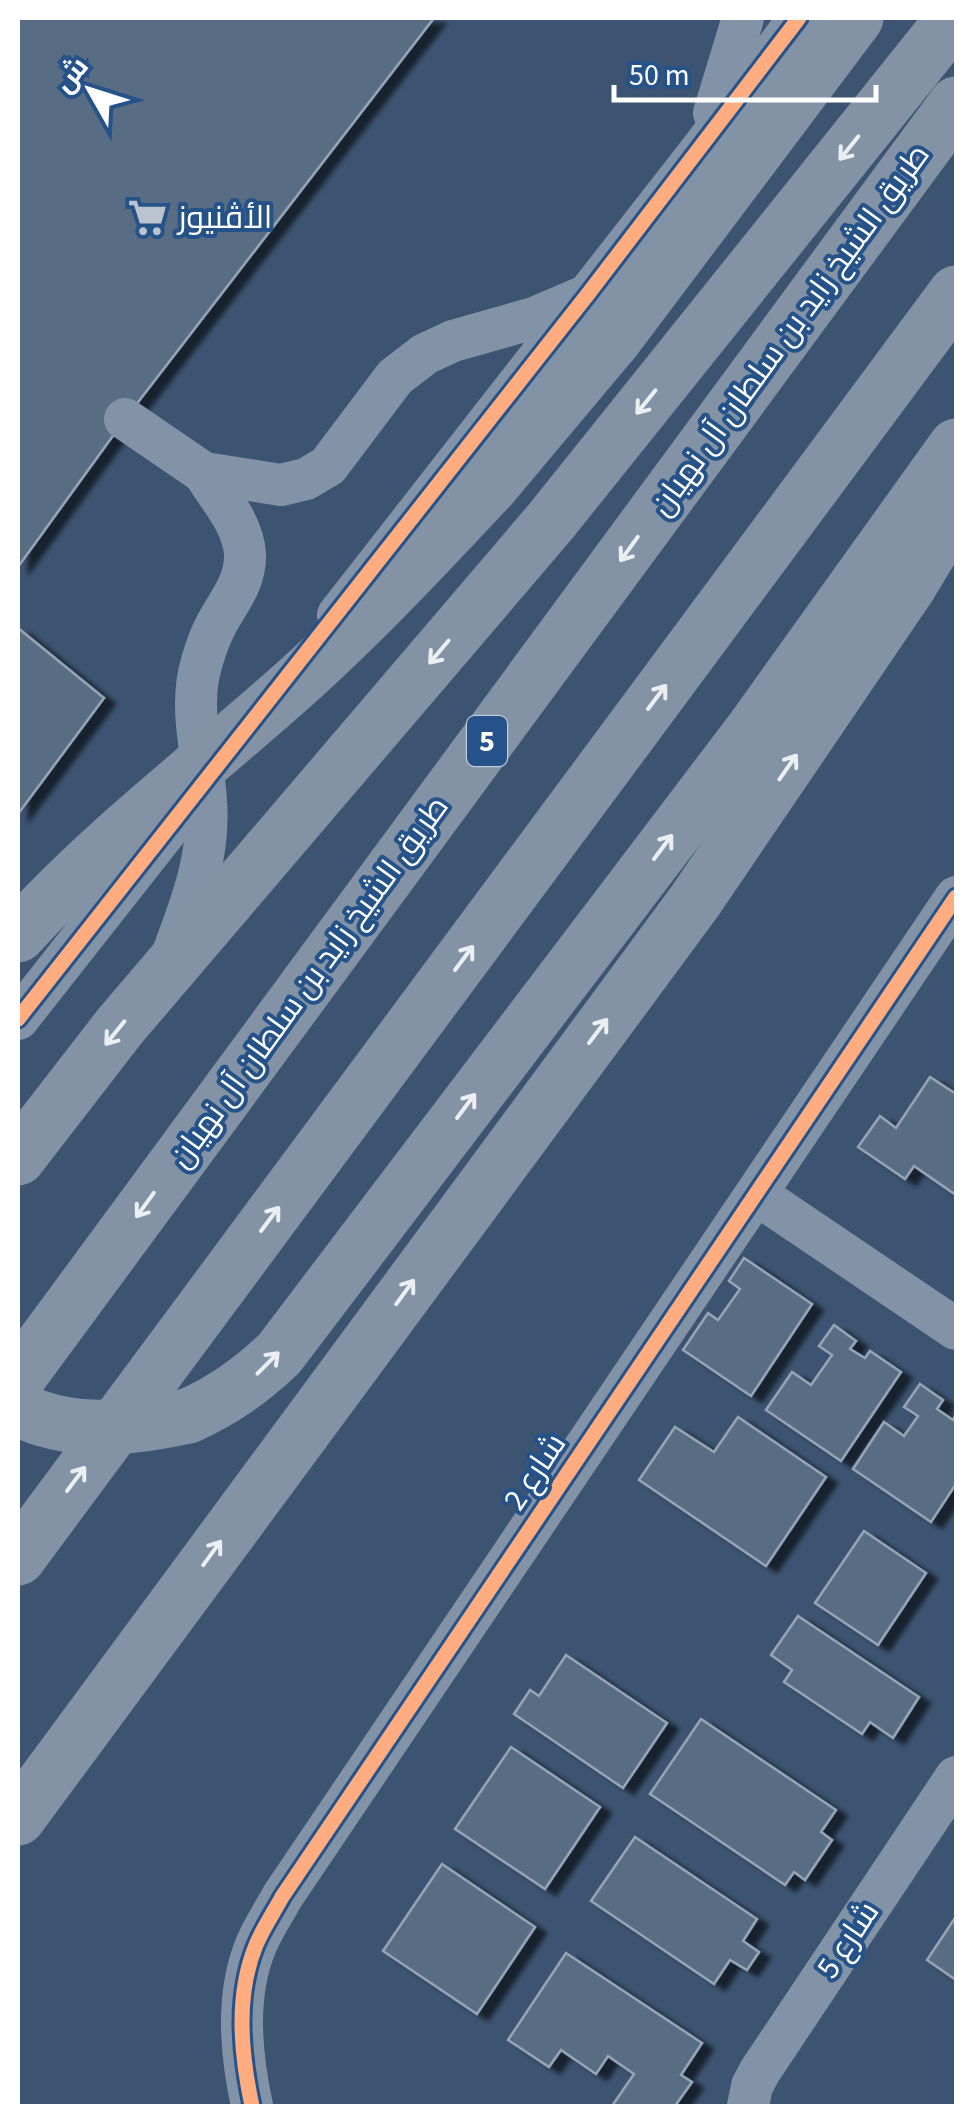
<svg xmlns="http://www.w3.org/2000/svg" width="974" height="2124" viewBox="0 0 974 2124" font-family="'Source Sans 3',Cairo,sans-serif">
<defs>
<filter id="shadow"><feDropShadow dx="11" dy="6" stdDeviation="2.5" flood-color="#0009"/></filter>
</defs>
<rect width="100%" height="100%" fill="#3c5472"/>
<g fill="#596c84" stroke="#96a4b5" stroke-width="2.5" filter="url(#shadow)">
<path d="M18 18H434L125 419 18 567Z"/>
<path d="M18 628 104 698 18 814Z"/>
<path d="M930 1077 956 1094V1195L914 1166 905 1179 858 1147 880 1116 896 1128Z"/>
<path d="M744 1258 812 1304 751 1396 683 1350 708 1313 718 1320 740 1289 729 1281Z"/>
<path d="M834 1325 856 1341 850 1349 865 1358 870 1351 901 1372 841 1461 766 1410 792 1372 811 1385 832 1355 819 1346Z"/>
<path d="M920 1384 943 1400 937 1409 953 1420 956 1414V1484L931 1522 853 1469 884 1422 904 1436 918 1416 904 1407Z"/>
<path d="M738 1417 826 1477 766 1566 639 1480 675 1427 714 1452Z"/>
<path d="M864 1531 926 1573 878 1645 815 1603Z"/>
<path d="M798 1616 919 1697 893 1738 870 1722 862 1734 784 1682 792 1670 771 1655Z"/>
<path d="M566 1655 667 1723 623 1788 514 1714 530 1690 539 1696Z"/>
<path d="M701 1719 836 1810 821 1832 832 1840 805 1880 794 1872 785 1885 650 1794Z"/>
<path d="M511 1747 600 1807 545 1889 455 1829Z"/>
<path d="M635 1837 757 1919 743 1941 759 1952 747 1970 730 1960 714 1984 591 1901Z"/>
<path d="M442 1864 535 1927 477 2014 383 1951Z"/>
<path d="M955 1918 956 1919V1980L927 1960Z"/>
<path d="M566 1953 702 2043 681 2075 692 2082 675 2106H612L634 2074 608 2056 596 2074 561 2050 549 2067 508 2040Z"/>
</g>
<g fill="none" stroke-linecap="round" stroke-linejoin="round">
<g stroke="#8393a7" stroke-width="42">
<path d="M714 113 743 18"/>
<path d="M125 419 204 473 281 485 306 479 328 466 395 377 425 354 453 341 534 318 583 297"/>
<path d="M338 615 705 145 799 18"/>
<path d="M174 950C192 902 210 855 206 802 204 760 190 716 199 673 203 656 209 638 217 623 230 600 246 581 245 554 243 523 219 498 204 473"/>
<path d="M18 1019 200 788"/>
<path d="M756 1194 956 1329"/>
<path d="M252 2106C241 2054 235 1996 256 1945 263 1928 274 1912 282 1897L956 897"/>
<path d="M748 2106 752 2086 760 2071 956 1777"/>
</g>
<g stroke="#8393a5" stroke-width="55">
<path d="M491 486 616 337 856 18"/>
<path d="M18 1158 120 1026 551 521 954 18"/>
<path d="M18 1378 956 104"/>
<path d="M188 1416C224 1400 250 1381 279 1354L754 728 956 446"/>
<path d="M18 1558 956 293"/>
<path d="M18 1818 695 901 909 586 956 508"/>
</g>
<g stroke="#8393a5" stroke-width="55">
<path d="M18 935C106 837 213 759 310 670 373 612 432 549 491 486"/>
<path d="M18 1409C71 1436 132 1428 188 1416"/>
</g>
<defs>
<g id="cycleway">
<path d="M18 1019 588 294 799 18"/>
<path d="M252 2106C241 2054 235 1996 256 1945 263 1928 274 1912 282 1897L956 897"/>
</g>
</defs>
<use href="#cycleway" stroke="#255289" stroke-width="21"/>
<use href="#cycleway" stroke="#ffac80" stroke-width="15"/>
</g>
<defs><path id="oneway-shaft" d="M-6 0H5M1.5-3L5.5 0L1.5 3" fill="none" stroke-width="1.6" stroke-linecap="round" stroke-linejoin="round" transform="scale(2.5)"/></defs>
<g stroke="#eceff2">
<use href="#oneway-shaft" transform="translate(849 148) rotate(129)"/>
<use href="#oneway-shaft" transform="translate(646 402) rotate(129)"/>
<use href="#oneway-shaft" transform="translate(629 549) rotate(126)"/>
<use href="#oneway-shaft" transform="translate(439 652) rotate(130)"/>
<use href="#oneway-shaft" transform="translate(657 697) rotate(-53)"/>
<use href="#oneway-shaft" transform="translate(788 767) rotate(-55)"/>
<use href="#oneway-shaft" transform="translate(663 847) rotate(-53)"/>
<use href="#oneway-shaft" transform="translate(464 958) rotate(-53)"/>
<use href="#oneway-shaft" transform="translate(598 1031) rotate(-53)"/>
<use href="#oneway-shaft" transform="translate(115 1033) rotate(129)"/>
<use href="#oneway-shaft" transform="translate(466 1106) rotate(-53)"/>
<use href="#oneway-shaft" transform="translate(145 1205) rotate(126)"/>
<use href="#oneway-shaft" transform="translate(270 1219) rotate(-53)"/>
<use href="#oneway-shaft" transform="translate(405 1292) rotate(-54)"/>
<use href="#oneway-shaft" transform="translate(268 1363) rotate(-45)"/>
<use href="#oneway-shaft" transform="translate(76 1479) rotate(-53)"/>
<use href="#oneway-shaft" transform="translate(212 1553) rotate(-54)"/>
</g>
<defs>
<symbol id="supermarket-bare" viewBox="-9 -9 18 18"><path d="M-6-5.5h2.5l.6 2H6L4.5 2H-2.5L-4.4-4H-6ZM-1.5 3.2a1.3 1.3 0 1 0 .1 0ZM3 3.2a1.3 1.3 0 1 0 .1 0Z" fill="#bbc3ce" stroke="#255289" stroke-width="2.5" paint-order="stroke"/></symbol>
</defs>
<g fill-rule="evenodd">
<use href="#supermarket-bare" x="120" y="190" width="55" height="55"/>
</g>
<g text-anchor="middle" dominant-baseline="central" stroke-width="8" stroke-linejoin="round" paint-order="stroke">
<rect fill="#255289" stroke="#becbdc" stroke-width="2.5" x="467" y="716" width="40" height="50" rx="8"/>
<g font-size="30" font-weight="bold" fill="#fff">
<text x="487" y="741">5</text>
</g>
<g font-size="32" fill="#fff" stroke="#255289" text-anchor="start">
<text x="178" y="218">الأڤنيوز</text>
</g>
<g font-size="32" fill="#fff" stroke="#255289">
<text transform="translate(790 330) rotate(-54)">طريق الشيخ زايد بن سلطان آل نهيان</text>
<text transform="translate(309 982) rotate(-54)">طريق الشيخ زايد بن سلطان آل نهيان</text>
<text transform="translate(535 1472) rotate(-56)">شارع 2</text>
<text transform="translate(848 1940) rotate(-56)">شارع 5</text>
</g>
</g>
<rect width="974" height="2124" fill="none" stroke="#ffffff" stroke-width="40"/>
<g transform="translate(90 90) rotate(309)" stroke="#255289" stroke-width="8" paint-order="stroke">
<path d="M0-8L18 38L0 25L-18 38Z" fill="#ffffff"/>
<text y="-15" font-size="28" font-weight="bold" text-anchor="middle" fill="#ffffff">ش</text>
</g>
<path d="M614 85v15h262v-15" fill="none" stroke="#ffffff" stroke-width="5"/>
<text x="629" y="85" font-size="30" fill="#ffffff" stroke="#255289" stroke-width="8" paint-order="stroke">50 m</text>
</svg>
